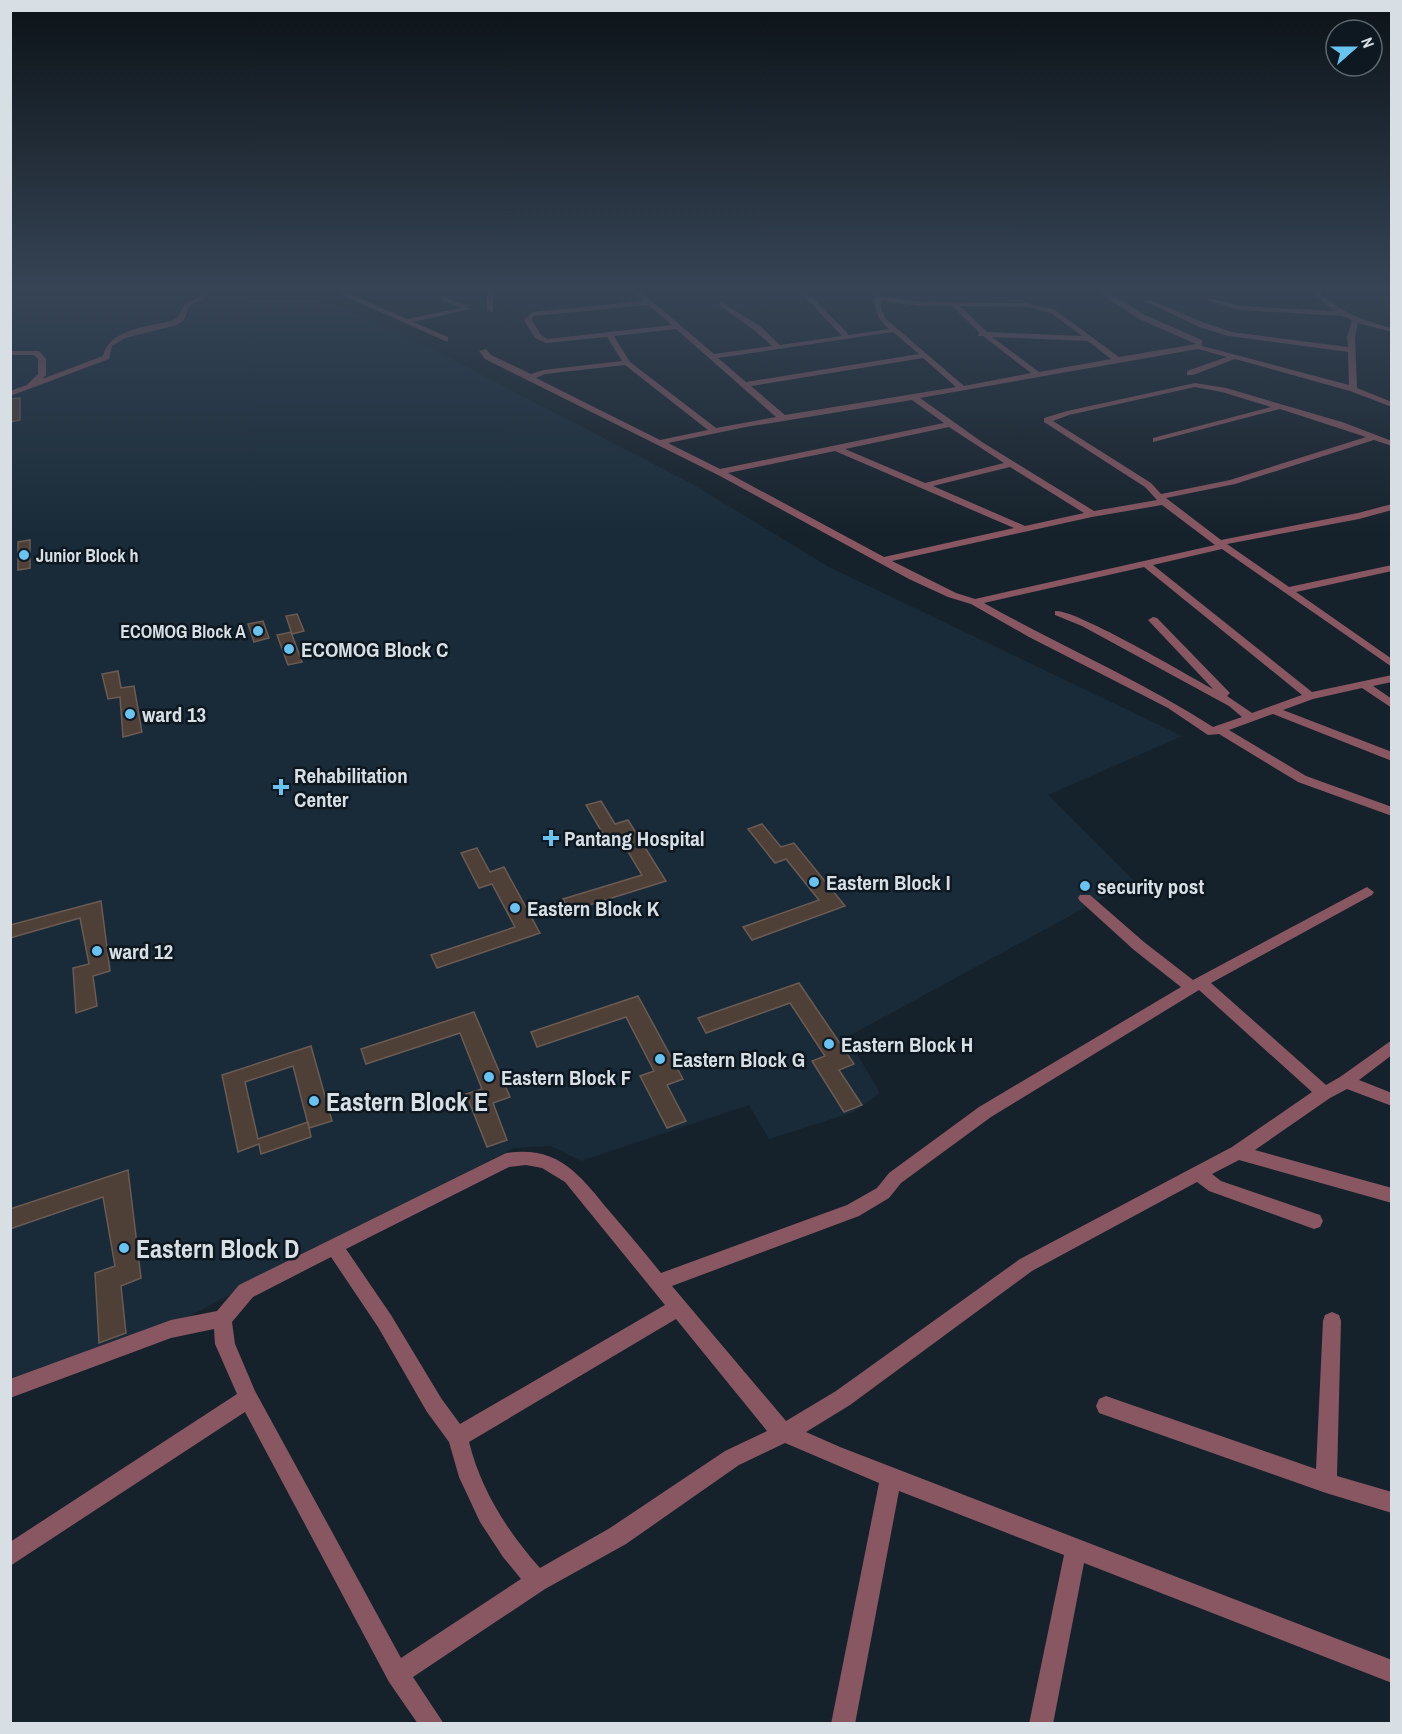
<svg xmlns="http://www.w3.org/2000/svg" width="1402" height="1734" viewBox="0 0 1402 1734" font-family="'Archivo Narrow',sans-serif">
<rect width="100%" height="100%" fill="#16222b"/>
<path fill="#192b39" d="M11 291H308L340 308 343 307 430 348 694 485 829 567 1182 736 1048 795 1134 881 847 1037 880 1093 854 1112 769 1139 749 1105 581 1161 551 1146 514 1148 178 1322 11 1384Z"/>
<g fill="#4e3f37" stroke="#6b5b53" stroke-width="1.5">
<path d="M20 398V420L10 422V399Z"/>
<path d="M30 540V568L18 570V542Z"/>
<path d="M297 614 304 631 292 634 286 616Z"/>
<path d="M263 621 269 638 254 642 248 624Z"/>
<path d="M291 632 302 662 288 665 277 635Z"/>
<path d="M118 671 121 688 134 686 142 732 123 737 120 697 108 699 102 674Z"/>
<path d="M601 801 615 824 628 820 666 881 570 911 563 899 642 875 618 835 606 839 586 805Z"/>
<path d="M762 824 781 847 794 843 845 906 752 940 743 927 819 900 786 859 775 863 748 829Z"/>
<path d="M477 848 490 872 504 867 540 933 437 968 431 955 515 927 492 884 479 888 461 853Z"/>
<path d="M101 901 110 971 93 976 97 1006 76 1013 73 968 89 964 80 918 10 938V925Z"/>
<path d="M799 983 854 1064 839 1070 862 1105 844 1112 812 1061 825 1056 790 1003 706 1033 698 1018Z"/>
<path d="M638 996 683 1079 667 1085 686 1121 667 1128 640 1076 654 1071 626 1017 537 1047 531 1032Z"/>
<path d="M474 1012 510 1097 493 1103 507 1140 487 1147 466 1094 482 1089 460 1033 366 1064 361 1049Z"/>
<path d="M311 1046 332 1121 309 1128 293 1066 245 1082 258 1139 308 1122 311 1137 261 1154 259 1144 238 1152 222 1075Z"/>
<path d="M128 1170 141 1278 121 1286 126 1333 99 1343 95 1273 115 1266 103 1197 10 1229V1209Z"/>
</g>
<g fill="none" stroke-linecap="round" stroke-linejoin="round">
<g fill="#895761" fill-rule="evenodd">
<path d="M202 291H209L202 300 190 305 184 320 177 325 125 338 112 346 109 359 10 396V391L27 385 38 374V359L34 355H10V351H39L46 359V375L42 379 103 356C110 328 148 327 171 321L178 317 185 303 198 298Z"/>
<path d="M334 291H343L407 319 461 308 441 300 443 297 465 305 470 309 413 322 448 337V341H445Z"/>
<path d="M487 291H493V312L487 311Z"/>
<path d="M568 291 532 294 529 292V291Z"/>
<path d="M633 291H640L714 354 772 346 754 330 719 305 721 302 760 326 780 345 842 336 799 291H806L849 335 889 329C875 317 874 308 875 291H881V296L922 302 1027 303 1055 310 1119 357 1196 344 1139 319 1097 291H1105L1145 315 1202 340V346L1349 385 1348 352 1228 336 1199 327 1145 301 1150 300 1205 323 1232 332 1348 347 1347 337 1352 320 1342 316 1240 310 1207 300 1210 298 1240 306 1334 311 1311 291H1318C1339 312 1364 321 1392 328V332L1358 323 1355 337 1357 388 1392 402V407L1350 391 1235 359 1193 375H1187V371L1227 357 1198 349 920 398 982 442 1094 511 1157 500 1145 487 1044 422V418L1067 411 1195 383 1226 388 1342 422 1392 441V446L1374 440 1235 484 1166 498 1221 540 1358 513 1392 504V510L1359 519 1227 544 1289 587 1392 565V571L1296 592 1392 659V667L1222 549 1153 565 1312 692 1392 675V682L1373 686 1392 699V708L1362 688 1313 699 1283 710 1392 752V761L1273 714 1229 730 1306 776 1392 807V816L1298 782 1219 734 1208 735 1168 708 1029 637 971 604 948 597 909 579 720 476 485 359 479 351 486 349 491 355 531 374 544 370 622 361 607 337 546 343 535 338 524 320 532 312 644 301ZM881 301 922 306H952L979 332 978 336H983L1031 373 964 386 886 319 881 309ZM648 305 672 325 547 339 541 335 532 320 534 316ZM960 306 1027 307 1051 313 1082 336 987 332ZM676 329 776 417 716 428 630 362 614 336ZM893 332 919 354 746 382 718 358ZM992 337 1088 341 1111 359 1039 372ZM923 358 956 387 785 415 751 386ZM625 365 708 430 660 440 536 378 545 374ZM1195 387 1222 392 1271 407 1153 438V442L1280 409 1366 437 1230 480 1161 494 1151 483 1053 421 1069 415ZM912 400 944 423 720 469 668 443 746 427ZM949 427 1004 463 925 483 845 449ZM835 451 1014 528 884 557 728 473ZM1010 467 1084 513 1025 526 933 486ZM1162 505 1215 545 975 599 956 593 892 561 1092 517ZM1144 567 1302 695 1252 713 1227 696 1230 693 1228 691 1157 618 1153 617 1148 620 1213 689C1189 676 1074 608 1055 611V615L1082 626 1229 706 1242 717 1213 727C1140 680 1060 646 984 603Z"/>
<path d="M1367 887 1374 892 1372 895 1211 983 1326 1085 1340 1077 1392 1040V1055L1359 1080 1392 1093V1106L1347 1089 1330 1098 1255 1150 1392 1188V1203L1239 1160 1212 1174 1221 1181 1320 1215 1323 1221 1320 1227 1314 1229 1209 1191 1197 1182 1032 1271 850 1405 806 1432 840 1447 1392 1660V1683L1084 1563 1053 1724H1029L1064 1555 899 1491 855 1724H831L879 1483 785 1443 739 1465 626 1544 545 1589 413 1677 444 1724H418L389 1682 245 1412 10 1566V1542L237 1394 215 1344 214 1329 171 1338 10 1398V1379L171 1320 217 1311 239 1285 506 1153C560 1145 580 1176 611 1213 628 1233 645 1253 661 1273L847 1205 877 1188 889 1173 979 1107 1181 987 1134 950 1080 901 1078 898 1080 895H1090L1144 942 1193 980ZM1199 990 1312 1092 1232 1147 1020 1259 836 1391 786 1421 672 1286 859 1216 889 1198 901 1183 991 1117ZM526 1165 542 1168 565 1182 665 1305 460 1424 441 1398 391 1315 346 1249 509 1167ZM331 1257 378 1327 427 1412 449 1442 459 1477 480 1522 503 1557 521 1579 401 1658 255 1391 235 1344 232 1322 253 1297ZM676 1319 767 1431 725 1451 610 1528 540 1568C507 1531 481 1490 469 1442Z"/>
<path d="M1332 1312 1339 1315 1341 1321 1337 1476 1392 1492V1513L1326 1493 1099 1413 1096 1406 1099 1399 1106 1396 1316 1469 1323 1321 1325 1315Z"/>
</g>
</g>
<linearGradient id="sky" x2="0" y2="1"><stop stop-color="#0c1318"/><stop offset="0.54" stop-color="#364455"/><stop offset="1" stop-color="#364455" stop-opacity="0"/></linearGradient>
<rect width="1402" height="534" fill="url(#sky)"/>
<g fill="#69c3f1" stroke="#0d1821" stroke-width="2">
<circle cx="24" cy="555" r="6"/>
<circle cx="258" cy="631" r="6"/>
<circle cx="289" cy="649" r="6"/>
<circle cx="130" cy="714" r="6"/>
<path d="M278 778h6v6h6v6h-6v6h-6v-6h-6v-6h6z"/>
<path d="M548 829h6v6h6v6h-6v6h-6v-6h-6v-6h6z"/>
<circle cx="814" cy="882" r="6"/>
<circle cx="1085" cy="886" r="6"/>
<circle cx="515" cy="908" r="6"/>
<circle cx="97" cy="951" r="6"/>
<circle cx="829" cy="1044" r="6"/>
<circle cx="660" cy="1059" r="6"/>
<circle cx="489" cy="1077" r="6"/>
<circle cx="314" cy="1101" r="6"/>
<circle cx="124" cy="1248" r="6"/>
</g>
<g text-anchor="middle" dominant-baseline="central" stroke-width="5" stroke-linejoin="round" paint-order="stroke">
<g font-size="18" font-weight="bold" fill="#d7dfe5" stroke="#0d1821" text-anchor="start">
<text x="36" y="555">Junior Block h</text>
<text x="246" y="631" text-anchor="end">ECOMOG Block A</text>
</g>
<g font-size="21" font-weight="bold" fill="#d7dfe5" stroke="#0d1821" text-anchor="start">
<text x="301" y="649">ECOMOG Block C</text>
<text x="142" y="714">ward 13</text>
<text x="294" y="775">Rehabilitation<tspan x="294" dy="24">Center</tspan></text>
<text x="564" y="838">Pantang Hospital</text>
<text x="826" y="882">Eastern Block I</text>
<text x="1097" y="886">security post</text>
<text x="527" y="908">Eastern Block K</text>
<text x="109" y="951">ward 12</text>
<text x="841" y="1044">Eastern Block H</text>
<text x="672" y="1059">Eastern Block G</text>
<text x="501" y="1077">Eastern Block F</text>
</g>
<g font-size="26" font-weight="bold" fill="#d7dfe5" stroke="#0d1821" text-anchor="start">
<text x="326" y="1101">Eastern Block E</text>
<text x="136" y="1248">Eastern Block D</text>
</g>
</g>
<rect width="1402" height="1734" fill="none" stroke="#d7dfe5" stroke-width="24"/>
<g transform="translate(1354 48) rotate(69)"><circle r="28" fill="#0d1821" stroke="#5e686f" stroke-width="1.5"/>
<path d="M0-4.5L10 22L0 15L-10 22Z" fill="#69c3f1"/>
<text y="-9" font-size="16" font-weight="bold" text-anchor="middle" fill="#d7dfe5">N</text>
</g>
</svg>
